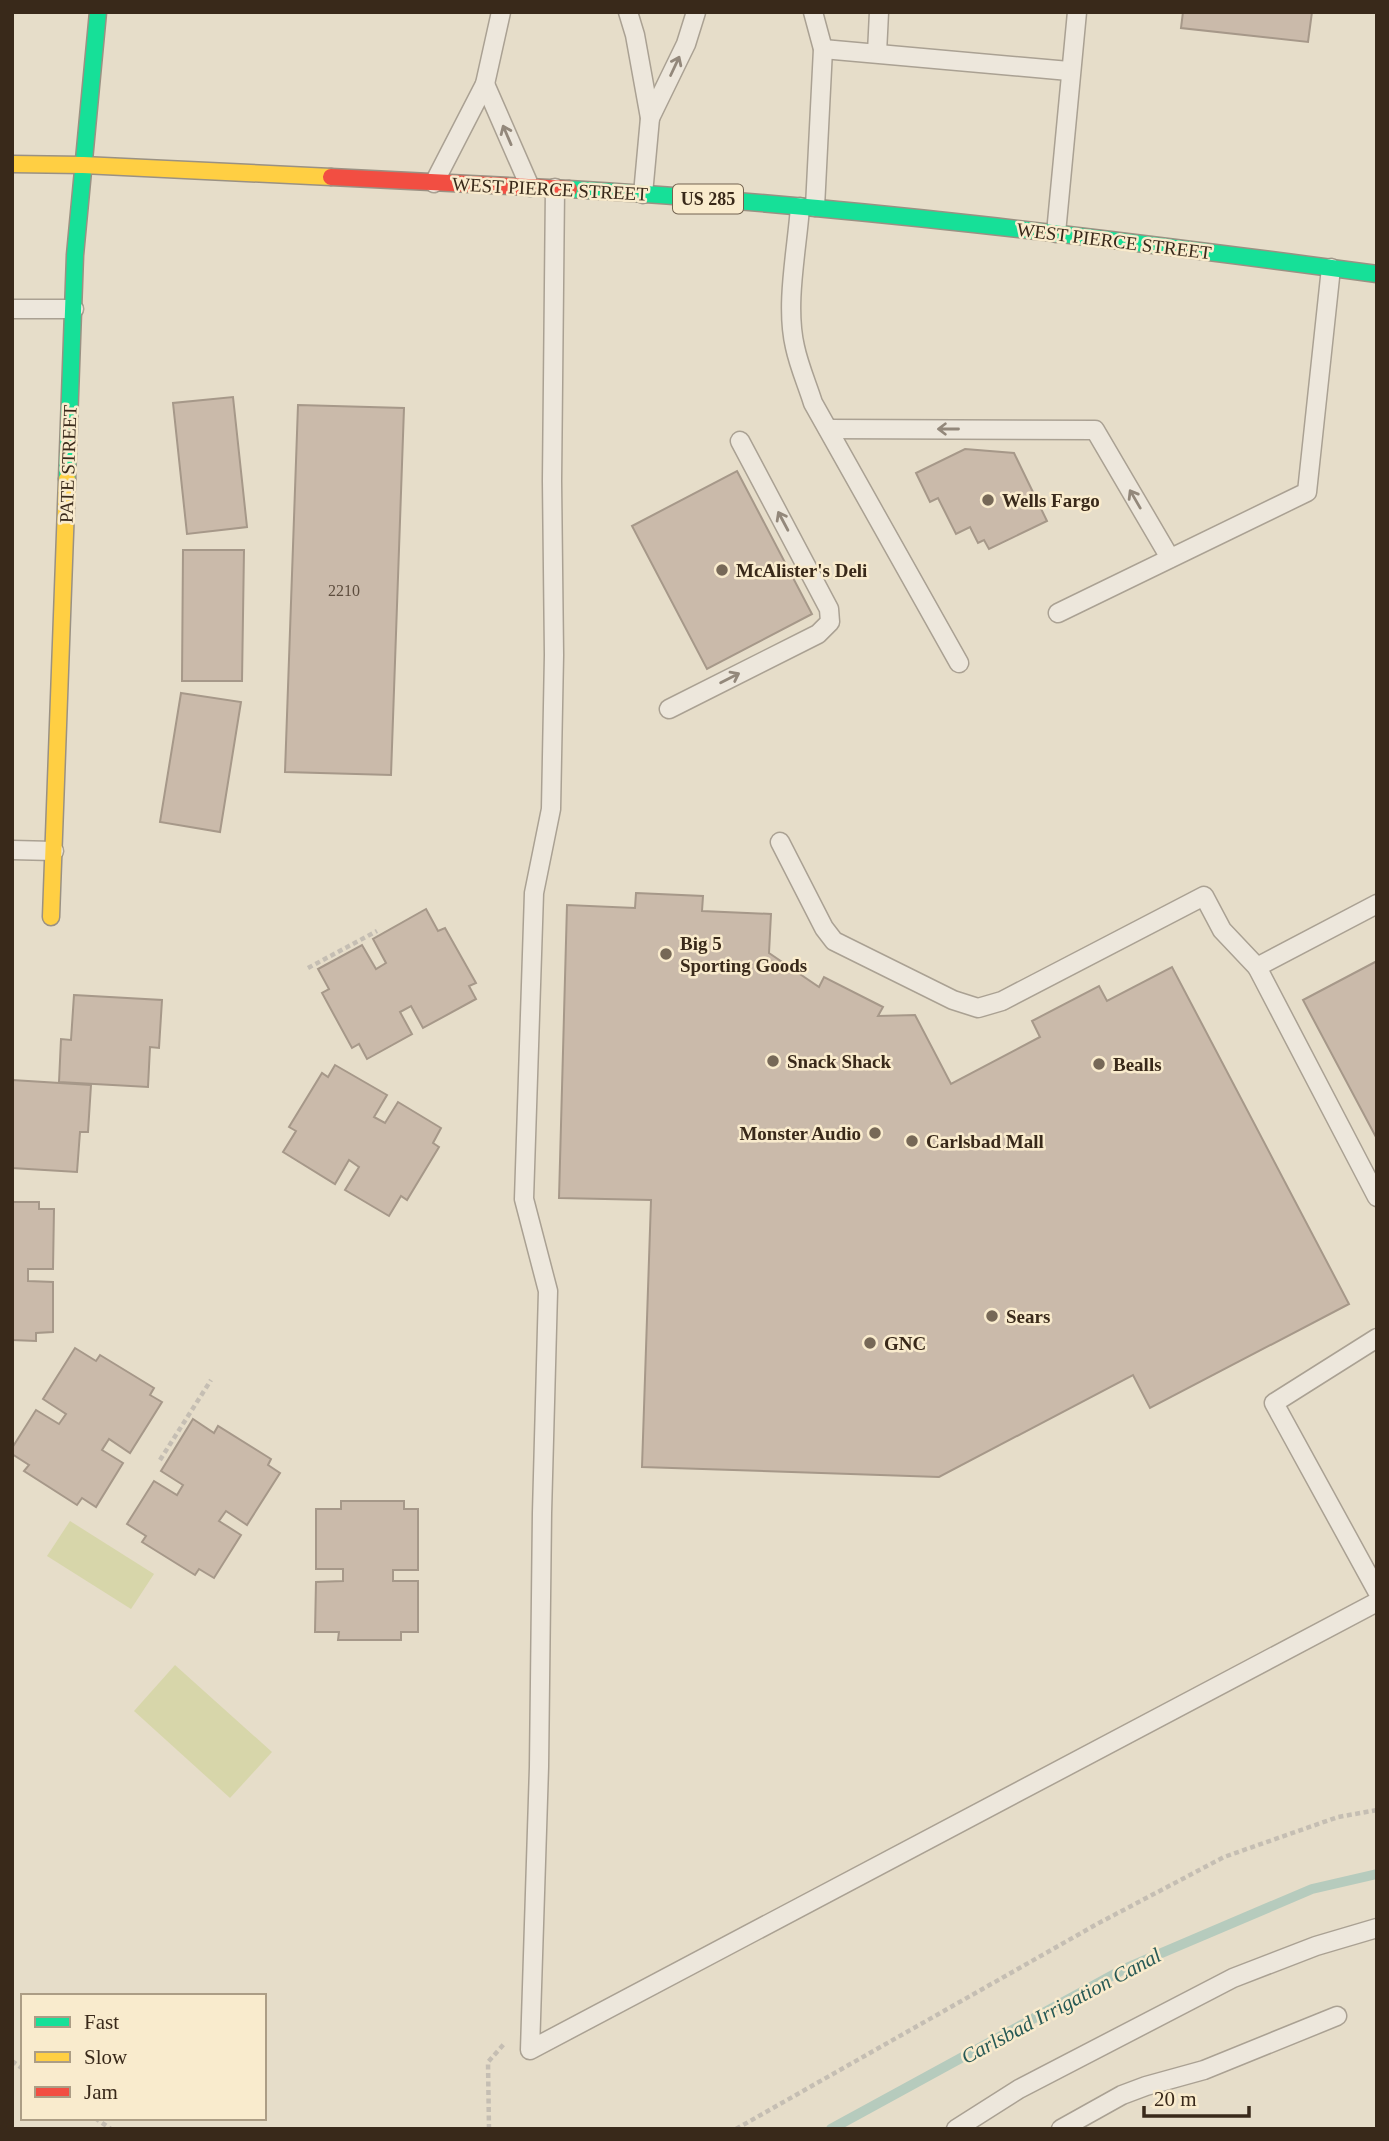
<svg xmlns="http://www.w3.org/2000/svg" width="1389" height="2141" viewBox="0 0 1389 2141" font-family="Georgia,serif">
<rect width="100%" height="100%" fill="#e6ddc9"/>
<g fill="#d7d6aa">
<path d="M70 1521 154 1574 131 1609 47 1556Z"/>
<path d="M175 1665 272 1752 230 1798 134 1711Z"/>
</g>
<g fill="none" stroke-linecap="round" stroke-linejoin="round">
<path stroke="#b6cbbd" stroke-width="10" d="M831 2129 1124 1969 1312 1889 1377 1874"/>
</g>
<g fill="#cabaaa" stroke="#a69889" stroke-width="2">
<path d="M1183 12H1312L1308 42 1181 28Z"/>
<path d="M233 397 247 527 187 534 173 403Z"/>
<path d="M298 405 404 408 391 775 285 772Z"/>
<path d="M965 449 1014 453 1047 521 989 549 984 540 978 543 970 527 956 534 938 498 930 502 916 473Z"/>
<path d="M737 471 812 614 707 669 632 526Z"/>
<path d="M183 550H244L242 681H182Z"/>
<path d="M181 693 241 702 220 832 160 822Z"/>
<path d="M636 893 703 896 702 911 771 914 769 953 819 987 824 977 883 1007 878 1016 915 1015 951 1084 1040 1037 1032 1021 1099 986 1107 1001 1172 967 1349 1304 1150 1408 1133 1375 939 1477 642 1467 651 1200 559 1198 567 905 635 908Z"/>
<path d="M426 909 438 931 445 928 476 983 469 986 476 999 423 1028 411 1006 400 1012 412 1034 367 1059 359 1044 352 1048 322 993 329 989 318 969 362 945 376 969 386 963 373 939Z"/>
<path d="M1377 961V1139L1303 1000Z"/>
<path d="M74 995 162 1000 159 1048 150 1047 148 1087 59 1082 61 1039 71 1040Z"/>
<path d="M335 1065 387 1095 374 1117 385 1123 398 1102 441 1128 433 1143 439 1147 407 1200 401 1196 389 1216 345 1190 359 1167 349 1160 335 1184 283 1152 296 1131 289 1127 322 1073 328 1077Z"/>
<path d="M12 1080 91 1085 88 1132H80L77 1172 12 1168Z"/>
<path d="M12 1202H39V1209H54L53 1269H28V1281L53 1282V1332L36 1333V1341L12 1340Z"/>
<path d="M75 1348 96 1361 100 1355 154 1388 150 1395 162 1402 130 1453 109 1439 102 1450 123 1463 96 1507 82 1498 77 1505 24 1471 29 1465 12 1454V1448L36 1410 59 1424 66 1414 43 1399Z"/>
<path d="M193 1419 214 1433 218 1426 271 1459 268 1465 280 1473 247 1525 226 1511 219 1521 241 1535 214 1578 199 1569 195 1575 142 1542 146 1536 127 1524 154 1481 177 1495 183 1485 161 1471Z"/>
<path d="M341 1501H404V1509H418V1570H393V1581H418V1632H401V1640H338L339 1632H315L316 1582 343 1581V1569H316V1509H341Z"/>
</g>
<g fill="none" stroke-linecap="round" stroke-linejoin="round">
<defs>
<g id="lane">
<path d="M628 12 635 35 650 118 643 194"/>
<path d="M813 12 823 49 815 207"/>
<path d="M823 49 1069 71"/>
<path d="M877 53 879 12"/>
<path d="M485 84 530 187"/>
<path d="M650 118 686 44 696 12"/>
<path d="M434 183 485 84 501 12"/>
<path d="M555 188 552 481 554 655 551 809 534 893 524 1199 548 1291 542 1513 539 1767 530 2050 1377 1602"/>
<path d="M800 207C797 250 785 305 795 347 799 366 807 384 813 403L959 663"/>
<path d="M1056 233 1077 12"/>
<path d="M12 309H74"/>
<path d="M828 429 1095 430 1170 558"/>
<path d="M1058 613 1307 492 1331 268"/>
<path d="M669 709 818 634 830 622 829 609 740 441"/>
<path d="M780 842 824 928 834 941 953 1000 978 1008 1002 1001 1204 896 1222 930 1257 967"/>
<path d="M12 850 54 851"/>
<path d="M1377 904 1257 967 1377 1197"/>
<path d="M1377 1338 1274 1403 1377 1591"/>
<path d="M956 2129 1019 2089 1233 1978 1316 1946 1377 1928"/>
<path d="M1061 2129 1122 2095 1146 2086 1204 2070 1337 2016"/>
</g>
<g id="fast">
<path d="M569 189C840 205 1108 238 1377 274"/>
<path d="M67 479 75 255 98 12"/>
</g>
<g id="slow">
<path d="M12 164 83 165 331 177"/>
<path d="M51 917 67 479"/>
</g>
<path id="jam" d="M331 177 569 189"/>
</defs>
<use href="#lane" stroke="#aaa193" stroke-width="21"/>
<use href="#fast" stroke="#9a9183" stroke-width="19"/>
<use href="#slow" stroke="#9a9183" stroke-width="19"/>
<use href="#jam" stroke="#9a9183" stroke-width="19"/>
<g stroke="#c5beb3" stroke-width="4.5" stroke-dasharray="5 3.5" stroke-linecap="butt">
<path d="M308 968 377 931"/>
<path d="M160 1460 211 1380"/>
<path d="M12 2061 23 2069"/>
<path d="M95 2118 111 2129"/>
<path d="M489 2129 488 2062 504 2044"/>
<path d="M736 2129 1097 1924 1224 1857 1338 1817 1377 1810"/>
</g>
<use href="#lane" stroke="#ede7dc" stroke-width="18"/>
<use href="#fast" stroke="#16e098" stroke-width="16"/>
<use href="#slow" stroke="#ffcf43" stroke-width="16"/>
<use href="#jam" stroke="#f24e42" stroke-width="16"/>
</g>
<defs><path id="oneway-shaft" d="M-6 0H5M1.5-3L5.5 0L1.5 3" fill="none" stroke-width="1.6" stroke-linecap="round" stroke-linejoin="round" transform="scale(1.75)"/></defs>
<g stroke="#93887b">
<use href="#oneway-shaft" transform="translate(675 66) rotate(-65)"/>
<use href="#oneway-shaft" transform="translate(507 135) rotate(-113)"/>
<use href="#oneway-shaft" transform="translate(948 429) rotate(-180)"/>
<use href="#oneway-shaft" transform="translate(1135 499) rotate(-120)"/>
<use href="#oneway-shaft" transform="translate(783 521) rotate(-118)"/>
<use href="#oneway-shaft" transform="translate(730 678) rotate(-27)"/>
</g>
<g fill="#766857" stroke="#f9ebcd" stroke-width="2.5">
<circle cx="988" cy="500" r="7"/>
<circle cx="722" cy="570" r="7"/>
<circle cx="666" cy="954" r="7"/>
<circle cx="773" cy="1061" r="7"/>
<circle cx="1099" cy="1064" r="7"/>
<circle cx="875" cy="1133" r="7"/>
<circle cx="912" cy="1141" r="7"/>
<circle cx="992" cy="1316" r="7"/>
<circle cx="870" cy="1343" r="7"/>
</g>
<g text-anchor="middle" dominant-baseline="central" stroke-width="5" stroke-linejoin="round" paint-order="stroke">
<g font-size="16" fill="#5d4d3e">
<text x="344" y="590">2210</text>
</g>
<rect fill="#f9ebcd" stroke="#736350" stroke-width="2" x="673" y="184.5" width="70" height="29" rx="5"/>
<g font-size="18" font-weight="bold" fill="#39291a">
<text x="708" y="199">US 285</text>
</g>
<g font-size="19" fill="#39291a" stroke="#f9ebcd">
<text transform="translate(550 189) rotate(3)">WEST PIERCE STREET</text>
<text transform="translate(1114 241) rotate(7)">WEST PIERCE STREET</text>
<text transform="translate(68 464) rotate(-88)">PATE STREET</text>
</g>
<g font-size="19" font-weight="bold" fill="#39291a" stroke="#f9ebcd" text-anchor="start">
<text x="1002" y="500">Wells Fargo</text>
<text x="736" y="570">McAlister's Deli</text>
<text x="680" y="943">Big 5<tspan x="680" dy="22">Sporting Goods</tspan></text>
<text x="787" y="1061">Snack Shack</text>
<text x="1113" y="1064">Bealls</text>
<text x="861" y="1133" text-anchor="end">Monster Audio</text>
<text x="926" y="1141">Carlsbad Mall</text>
<text x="1006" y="1316">Sears</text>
<text x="884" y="1343">GNC</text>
</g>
<g font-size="21" font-style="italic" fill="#285a56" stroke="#f9ebcd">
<text transform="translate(1061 2006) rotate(-28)">Carlsbad Irrigation Canal</text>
</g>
</g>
<rect width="1389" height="2141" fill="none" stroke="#39291a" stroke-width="28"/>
<rect x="21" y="1994" width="245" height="126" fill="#f9ebcd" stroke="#ac9d85" stroke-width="2"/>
<rect x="35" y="2017" width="35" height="10" fill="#16e098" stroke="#ac9d85" stroke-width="2"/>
<text x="84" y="2029" font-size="21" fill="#39291a">Fast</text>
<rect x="35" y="2052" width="35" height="10" fill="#ffcf43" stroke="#ac9d85" stroke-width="2"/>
<text x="84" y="2064" font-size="21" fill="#39291a">Slow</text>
<rect x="35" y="2087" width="35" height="10" fill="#f24e42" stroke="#ac9d85" stroke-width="2"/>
<text x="84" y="2099" font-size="21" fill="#39291a">Jam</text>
<path d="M1144 2106v10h105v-10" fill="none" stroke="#39291a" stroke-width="3.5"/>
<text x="1154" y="2106" font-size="21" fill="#39291a" stroke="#f9ebcd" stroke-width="5" paint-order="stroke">20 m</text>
</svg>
